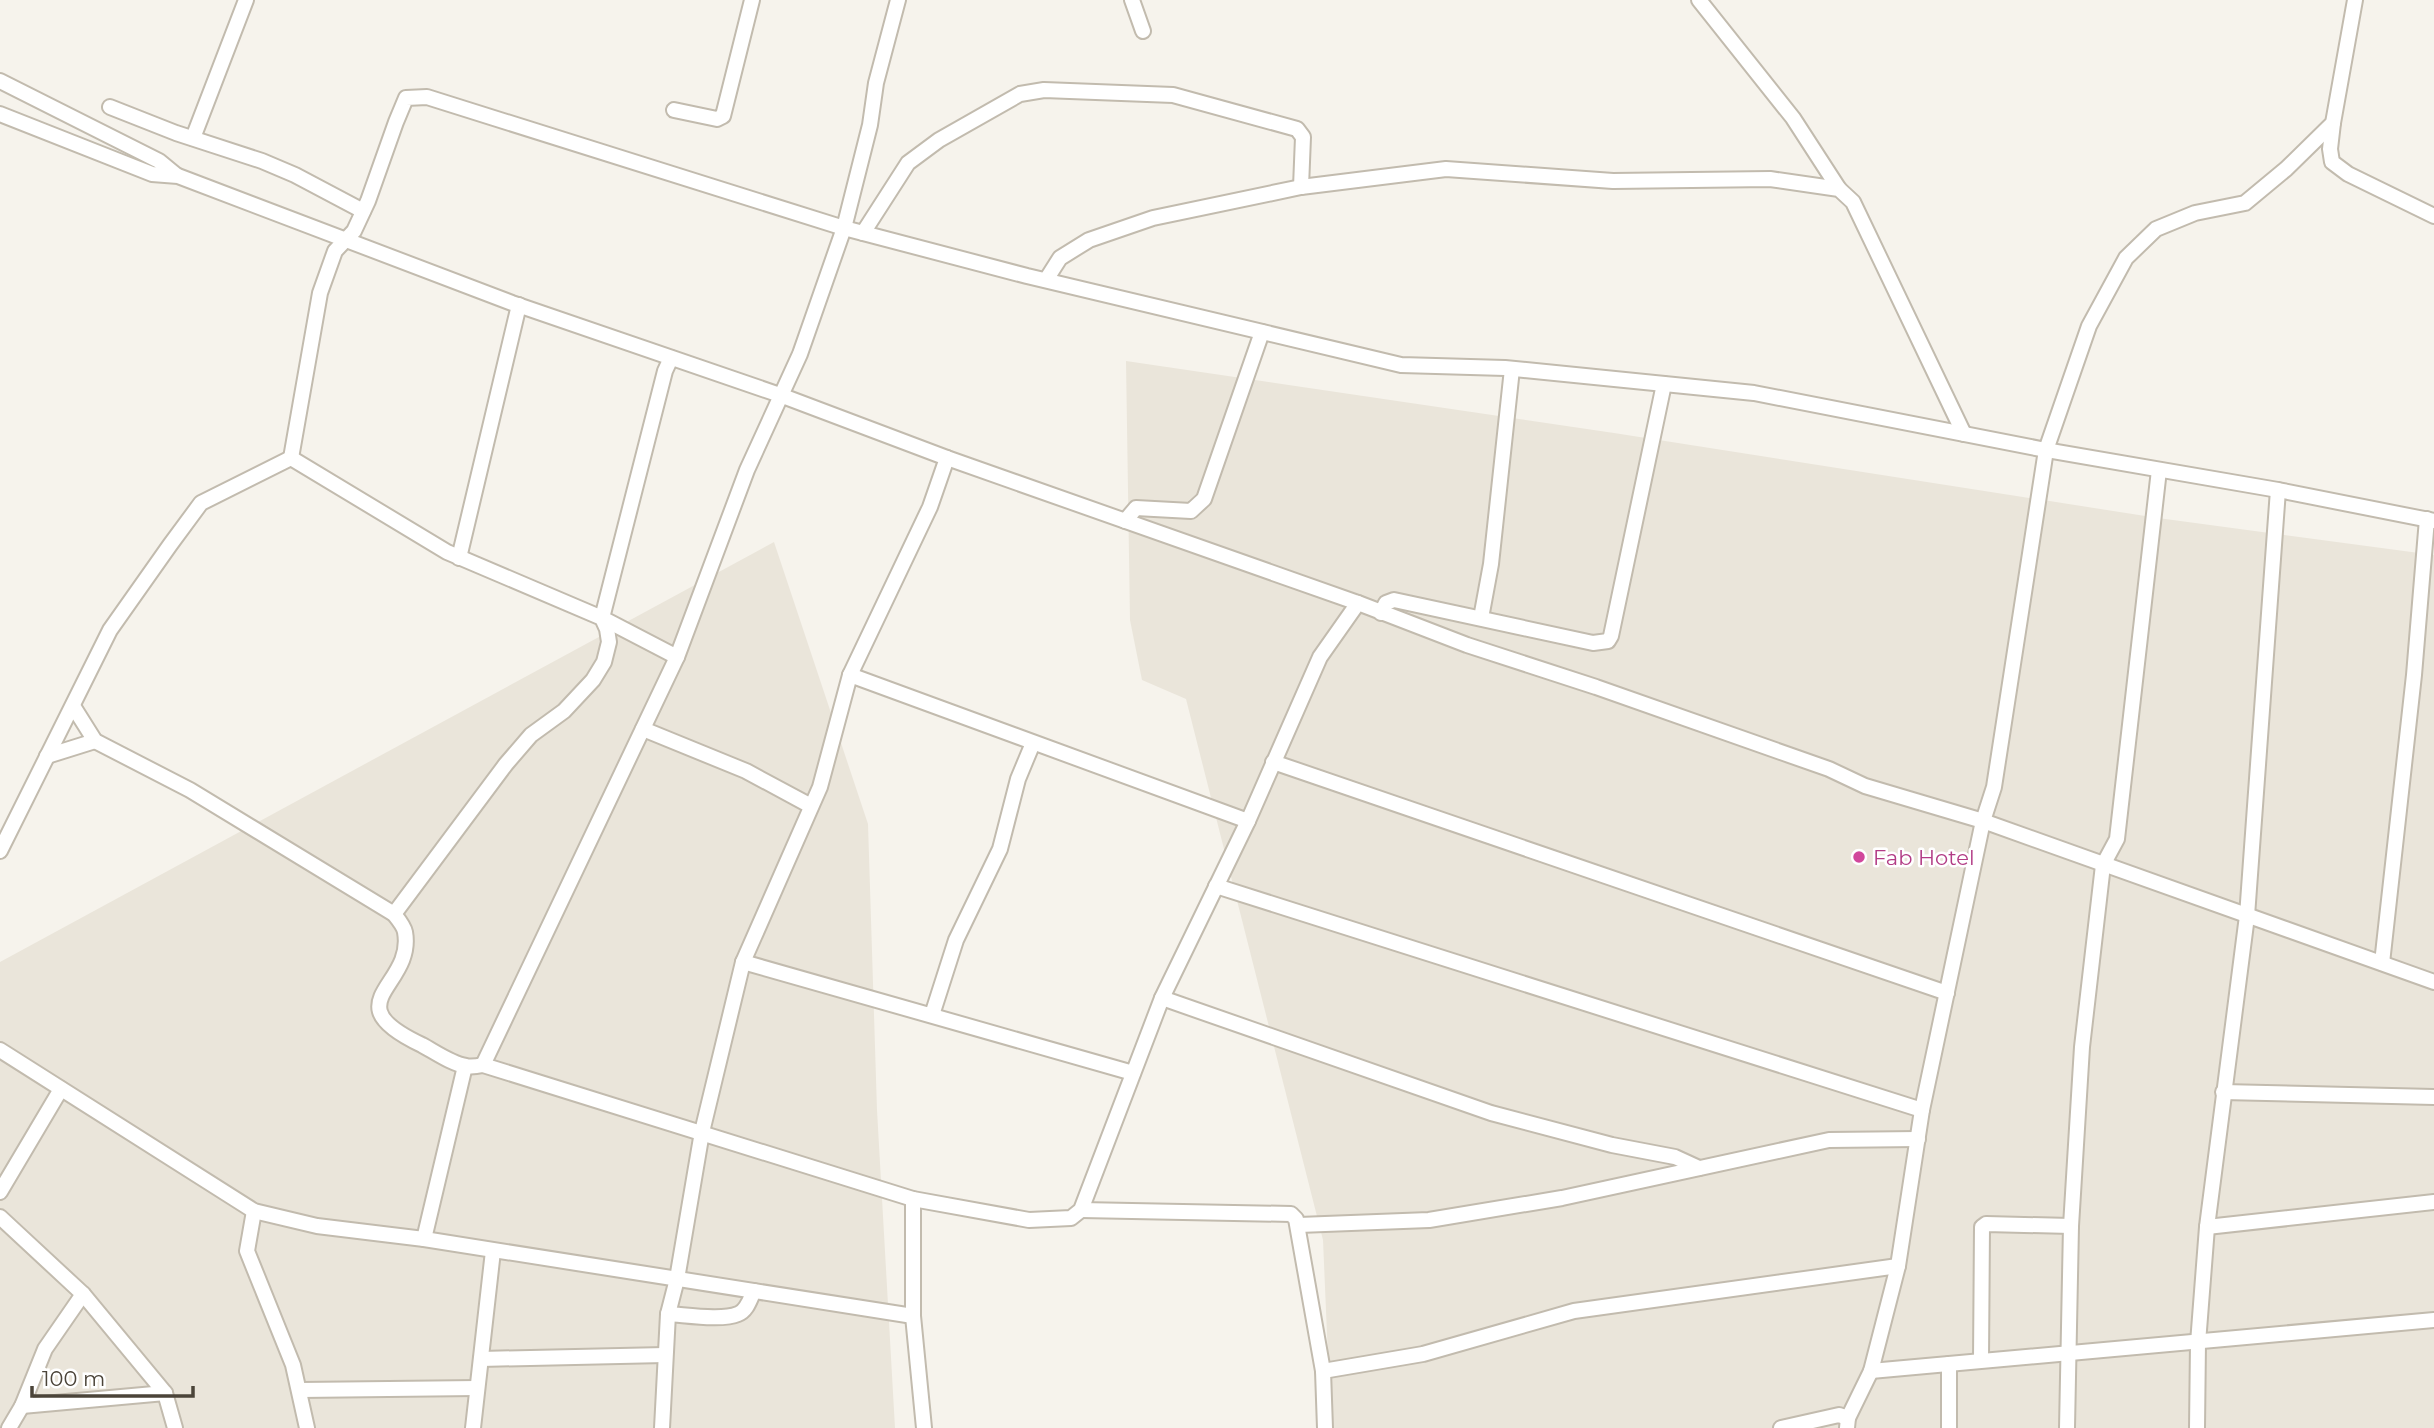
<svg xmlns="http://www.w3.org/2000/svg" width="2434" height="1428" viewBox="0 0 2434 1428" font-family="Montserrat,sans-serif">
<rect width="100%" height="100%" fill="#f6f3ec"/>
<g fill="#eae5da">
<path d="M1126 361 1614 433 2158 518 2434 555V1428H1331L1323 1240 1186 699 1142 680 1130 620Z"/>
<path d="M774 542 868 824 877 1110 895 1428H0V962Z"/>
</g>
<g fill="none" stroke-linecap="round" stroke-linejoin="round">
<defs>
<g id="minor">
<path d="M1132 0 1143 31"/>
<path d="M1699 0 1793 118 1839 189"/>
<path d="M0 81 159 161 176 175"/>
<path d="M110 107 176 133 262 161 295 175 363 211"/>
<path d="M674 110 717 119 723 116 752 0"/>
<path d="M0 114 152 174 178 176 512 303 780 395 947 458 930 507 850 675 820 787 743 962 702 1132 677 1279 668 1314 662 1428"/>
<path d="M2333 123 2330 149 2332 162 2348 174 2434 216"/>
<path d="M193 138 246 0"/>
<path d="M863 233 908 163 939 140 1020 94 1044 90 1173 95 1297 129 1303 137 1301 187"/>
<path d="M1046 280 1060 258 1089 240 1153 218 1301 187 1446 169 1613 181 1770 179 1839 189 1853 202 1964 434"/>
<path d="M671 358 665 371 602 618 677 657"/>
<path d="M291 458 320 293 335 251 354 231 368 201 396 122 406 98 427 97 844 228 1027 276 1401 365 1505 368 1754 393 2046 450 2278 490 2434 521"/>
<path d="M291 458 447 552 602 618 607 629 609 642 604 662 593 680 564 711 531 735 506 764 394 914"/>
<path d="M947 458 1358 603"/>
<path d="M1125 521 1136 508 1191 511 1204 499 1262 332"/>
<path d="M459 558 519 305"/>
<path d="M1381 613 1386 603 1394 600 1593 643 1608 641 1611 636 1664 384"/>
<path d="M1481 618 1491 564 1512 369"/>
<path d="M850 675 1248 821"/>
<path d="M73 706 95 741 190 790 394 914C398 919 404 926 405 932 415 987 331 1002 422 1045 435 1052 452 1064 466 1066 471 1067 478 1066 483 1065L913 1199 1029 1220 1071 1218 1081 1210 1162 998 1248 821 1320 657 1358 603 1467 645 1596 687 1829 769 1865 786 1983 821 2434 982"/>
<path d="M643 729 746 771 811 806"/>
<path d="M47 756 95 741"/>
<path d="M1273 762 1947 993"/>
<path d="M0 851 110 630 170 545 201 503 291 458"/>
<path d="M1216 886 1922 1110"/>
<path d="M743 962 1133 1073"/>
<path d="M2382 963 2414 675 2427 519"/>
<path d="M1162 998 1491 1113 1612 1145 1675 1157 1699 1168"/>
<path d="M932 1015 956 940 1000 849 1018 779 1033 743"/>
<path d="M0 1050 254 1211 317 1226 424 1239 913 1316"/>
<path d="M483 1065 677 657 747 470 800 354 844 228 870 125 876 83 898 0"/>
<path d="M2223 1092 2434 1097"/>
<path d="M0 1192 61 1089"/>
<path d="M913 1199V1316L924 1428"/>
<path d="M1081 1210 1291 1214 1296 1219 1323 1371 1325 1428"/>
<path d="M254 1211 247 1251 293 1365 307 1428"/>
<path d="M0 1217 83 1294 165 1393 175 1428"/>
<path d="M1299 1225 1429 1220 1562 1198 1829 1140 1918 1139"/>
<path d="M2207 1227 2434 1202"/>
<path d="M424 1239 465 1066"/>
<path d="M668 1314C686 1315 722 1321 738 1314 747 1311 750 1299 754 1291"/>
<path d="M481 1359 665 1355"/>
<path d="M1981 1360 1982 1227 1986 1224 2071 1226"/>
<path d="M1949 1364V1428"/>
<path d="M1323 1371 1423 1354 1574 1311 1898 1266"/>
<path d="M1871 1371 2434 1320"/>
<path d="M300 1390 477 1388"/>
<path d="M22 1406 165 1393"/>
<path d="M9 1428 22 1406 45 1349 83 1294"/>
<path d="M473 1428 493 1251"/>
<path d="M1781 1428 1839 1415 1848 1418"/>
<path d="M1847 1428 1848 1418 1871 1371 1898 1266 1922 1110 1983 821 1994 787 2046 450 2089 326 2126 258 2156 229 2195 213 2245 203 2286 169 2333 123 2355 0"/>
<path d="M2067 1428 2071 1226 2082 1047 2103 865 2117 839 2159 470"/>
<path d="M2197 1428 2198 1343 2207 1227 2247 916 2278 490"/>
</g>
</defs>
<use href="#minor" stroke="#c2bbae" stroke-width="18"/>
<use href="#minor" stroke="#fff" stroke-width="14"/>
</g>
<circle fill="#d1479c" stroke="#fff" stroke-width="2.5" cx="1859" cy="857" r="7"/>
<g text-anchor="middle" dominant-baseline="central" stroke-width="5" stroke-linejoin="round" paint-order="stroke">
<g font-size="21" fill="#b23c85" stroke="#fff" text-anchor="start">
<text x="1873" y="857">Fab Hotel</text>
</g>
</g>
<path d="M32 1386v10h161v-10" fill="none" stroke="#4b4439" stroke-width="3.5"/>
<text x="42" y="1386" font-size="21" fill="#4b4439" stroke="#ffffff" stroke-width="5" paint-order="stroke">100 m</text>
</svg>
